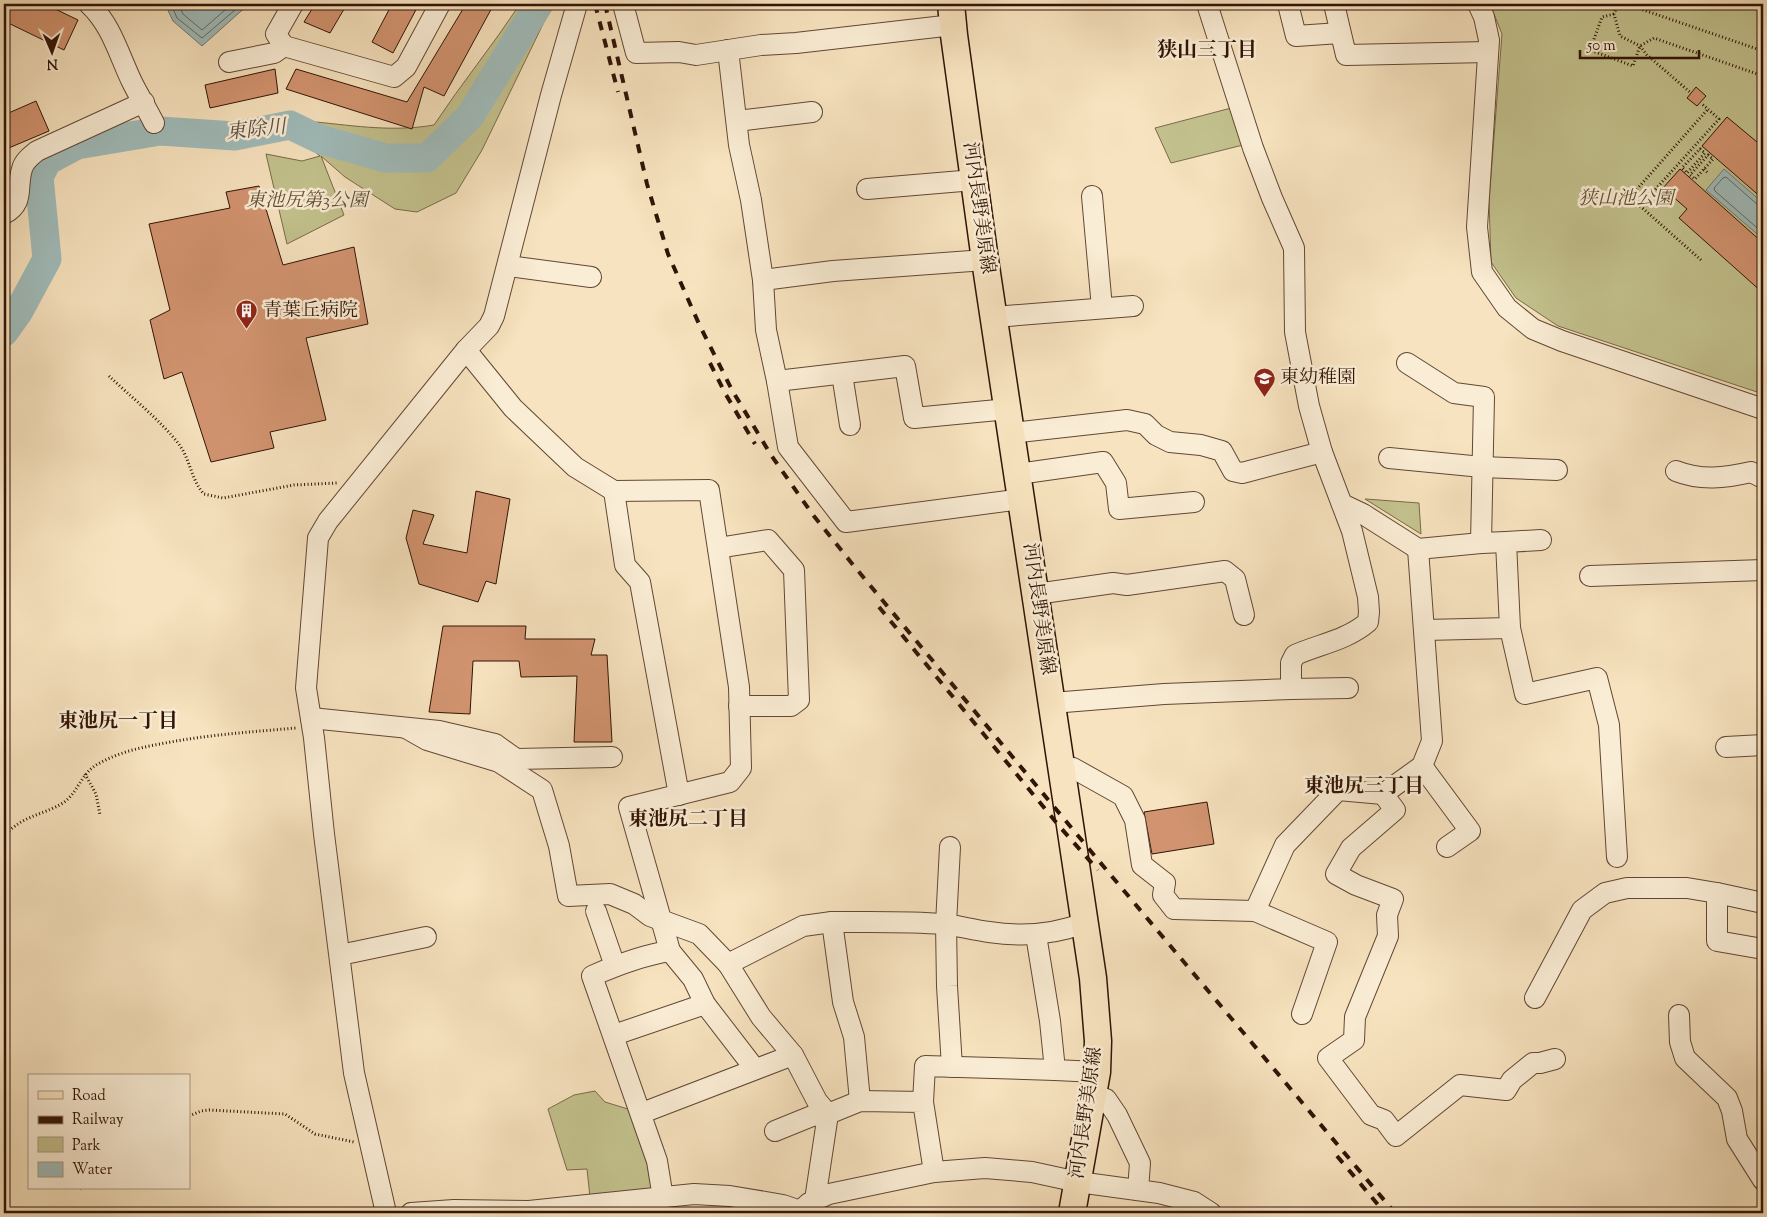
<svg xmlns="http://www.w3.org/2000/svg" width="1767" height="1217" viewBox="0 0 1767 1217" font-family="'Sorts Mill Goudy','Noto Serif JP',serif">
<rect width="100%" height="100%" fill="#f7e3bf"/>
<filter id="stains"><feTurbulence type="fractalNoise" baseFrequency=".004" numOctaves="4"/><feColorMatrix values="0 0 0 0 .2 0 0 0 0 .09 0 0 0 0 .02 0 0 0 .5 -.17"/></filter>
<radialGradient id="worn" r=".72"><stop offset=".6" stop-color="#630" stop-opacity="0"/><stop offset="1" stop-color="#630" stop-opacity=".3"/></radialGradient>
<g fill="#c3c28e" stroke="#7a6a4a">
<path d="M520 4H539L545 20 482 150 456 193 417 212 395 209 345 177 321 156 344 215 287 244 266 154 302 161 320 156 304 143 316 122C356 126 394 132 434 125 461 84 493 45 520 4Z"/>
<path d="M1490 4H1763V394L1558 326 1516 298 1491 262 1489 201 1502 34Z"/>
<path d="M1235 107 1247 144 1171 163 1155 128Z"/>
<path d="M1366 499 1419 503 1421 534 1365 499Z"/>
<path d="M595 1091 605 1102 628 1109 653 1169 656 1193 590 1197 587 1169 567 1170 548 1109 574 1095Z"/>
</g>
<g fill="#a0bcbb" stroke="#747873">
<path d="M165 4H249L202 46 173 21Z"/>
<path d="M1724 169 1763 203V239L1706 190Z"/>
</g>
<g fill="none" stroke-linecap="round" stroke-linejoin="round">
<g stroke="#686860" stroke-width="1">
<path d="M171 4 177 18 202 38 242 4"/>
<path d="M178 4 183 14 202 30 232 4"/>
<path d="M1763 206 1758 205 1726 177 1723 178 1714 188 1715 191 1763 233"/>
</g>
<path stroke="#a0bcbb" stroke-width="29" d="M4 332 19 311 47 259 39 177 47 161 77 145 160 131 235 136 290 125 319 139 386 158H427L470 116 539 4"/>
</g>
<g fill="#d29470" stroke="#311306">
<path d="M4 4H45L78 20 64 50 4 21Z"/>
<path d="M315 4H347L330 33 304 22Z"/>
<path d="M392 4H419L393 53 372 42Z"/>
<path d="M466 4H494L444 96 424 87 412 129 286 89 296 69 407 102Z"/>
<path d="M275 69 278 93 210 108 205 85Z"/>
<path d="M1696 87 1706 96 1697 106 1687 98Z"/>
<path d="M36 101 49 131 4 150V115Z"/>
<path d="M1727 117 1763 147V199L1702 146Z"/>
<path d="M1680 169 1763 243V293L1679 218 1687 209 1663 188Z"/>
<path d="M259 186 283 265 354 247 368 324 306 338 326 420 270 432 274 448 211 462 182 372 164 379 150 320 170 310 149 224 230 208 226 192Z"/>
<path d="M476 491 510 499 496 584 486 581 478 602 419 584 406 538 413 510 434 515 423 544 467 553Z"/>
<path d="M443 626H526L525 639H595L591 655H607L612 742H574L577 676 521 677 519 661H473L470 714 429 712Z"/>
<path d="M1207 802 1214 844 1152 854 1144 812Z"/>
</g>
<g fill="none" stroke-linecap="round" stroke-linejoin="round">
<defs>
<g id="minor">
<path d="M89 4C111 24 119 55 132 82 139 96 147 109 154 123"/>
<path d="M293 4 276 34 284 46 394 77 406 67 440 4"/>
<path d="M623 4 636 53 679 52 696 55 761 45 796 43 953 25"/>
<path d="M1288 4 1296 36 1340 33"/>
<path d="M1334 4 1346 55 1488 52"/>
<path d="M1478 4 1484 17 1489 40 1477 227 1482 272 1507 308 1533 329 1562 341 1763 409"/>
<path d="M728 50 739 145 751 200 763 280 766 330 777 381 788 447 846 522 1022 499"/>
<path d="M229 62 274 53 284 46"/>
<path d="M737 121 812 112"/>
<path d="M867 189 974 180"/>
<path d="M1092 196 1102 308"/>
<path d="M4 214C25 203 16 188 22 169 24 161 31 156 37 151L144 102"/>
<path d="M508 266 591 277"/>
<path d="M763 280 833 271 985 260"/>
<path d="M994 317 1133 306"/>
<path d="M466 350 513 408 575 467 614 491 709 490 739 687 741 768 730 782 629 807 670 951"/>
<path d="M1407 363 1454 393 1484 397 1481 543 1506 542"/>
<path d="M842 374 850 425"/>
<path d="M777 381 905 366 914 418 1008 409"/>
<path d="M1012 433 1127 420 1145 424 1156 435 1170 442 1201 445 1222 451 1233 471 1242 473 1322 452"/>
<path d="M1389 458 1482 467 1557 470"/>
<path d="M1676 471C1701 481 1725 478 1751 472L1763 478"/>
<path d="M1018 474 1103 462 1116 483 1119 509 1194 502"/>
<path d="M614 491 625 565 640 582 679 795"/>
<path d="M1342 504 1363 514 1418 549 1481 543"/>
<path d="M1541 540 1506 542 1510 628 1525 694 1597 678 1609 725 1617 857"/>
<path d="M718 548 768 540 794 570 799 700 791 706H739"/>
<path d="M1590 576 1763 570"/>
<path d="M1036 594 1113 583 1127 585 1225 571 1235 579 1244 615"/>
<path d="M1425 630 1510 628"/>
<path d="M1291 689 1348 688"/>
<path d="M1052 703 1164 694 1291 689V663L1295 655C1320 644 1347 640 1368 622L1369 612 1368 597 1352 531 1322 452 1309 406 1295 332 1294 248 1272 198 1253 148 1207 4"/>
<path d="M311 718 439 731 495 744 516 759 612 757"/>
<path d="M406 728 427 740 499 762 542 790 559 846 568 896 610 894 634 904 650 916 699 934 728 964 803 926 832 922"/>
<path d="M1726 747 1763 745"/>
<path d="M1422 766 1470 831 1447 847"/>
<path d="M1062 770 1073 768 1123 796 1135 820 1142 865 1165 883 1163 895 1174 909 1255 911"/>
<path d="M1383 794 1395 810 1351 848 1336 874 1356 885 1393 899 1387 915 1388 936 1355 1017 1354 1040 1328 1058 1371 1115 1384 1120 1396 1136 1460 1085 1506 1090 1512 1080 1533 1063H1540L1555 1059"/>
<path d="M950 847 946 924 947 986 952 1067"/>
<path d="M1763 903 1717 893V941L1763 949"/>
<path d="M596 911 615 966"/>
<path d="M1036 935 1050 1021 1055 1070 1097 1072"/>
<path d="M340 955 426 937"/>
<path d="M728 964 761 1017 793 1055 817 1101 828 1114 815 1200"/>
<path d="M1535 998 1582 910 1605 893 1627 888H1687L1717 893"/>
<path d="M1302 1014 1327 942 1255 911 1285 845 1338 790 1383 794 1422 766 1432 741 1418 549"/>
<path d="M1679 1015 1680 1042 1685 1058 1727 1098 1732 1111 1737 1139 1763 1180"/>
<path d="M614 1035 705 1004"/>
<path d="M1093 1096 1106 1099 1117 1115 1140 1163 1138 1190"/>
<path d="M860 1101 854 1037 843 1002 832 922C869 922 907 921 944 924 959 926 974 930 989 932 1022 937 1053 935 1084 923"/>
<path d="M923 1102 925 1066 1055 1070"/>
<path d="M642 1113 793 1055"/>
<path d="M775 1131 812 1116 828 1114 860 1101 923 1102 934 1172"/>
<path d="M663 1198 657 1161 592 976C617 965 643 955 670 951L693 979 705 1004 755 1069"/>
<path d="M800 1211 809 1203 829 1194 934 1172 985 1168 1032 1172 1078 1182 1159 1193 1194 1202 1211 1213"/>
<path d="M386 1213 354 1073 324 834 314 738 306 688 318 538 328 521 466 350 489 326 494 316 551 95 577 4"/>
<path d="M411 1213 454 1210 529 1211 694 1194 730 1196 783 1205 800 1211 801 1213"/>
</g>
<path id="major" d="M951 4 954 35 985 260 1093 978 1098 1041 1097 1072 1072 1213"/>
</defs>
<use href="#minor" stroke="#624734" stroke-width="22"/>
<use href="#major" stroke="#311306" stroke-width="29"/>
<g stroke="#311306" stroke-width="3" stroke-dasharray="1 2.5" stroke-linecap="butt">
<path d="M1618 4 1614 14 1620 36 1640 46 1647 55 1691 93"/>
<path d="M1626 4 1763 51"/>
<path d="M1754 4 1763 7"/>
<path d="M1614 14 1602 17 1590 50 1633 66 1640 46 1654 38 1763 76"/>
<path d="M1700 149 1705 153 1687 173 1682 168Z"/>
<path d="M1708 155 1713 159 1695 179 1690 175Z"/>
<path d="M1704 169 1709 174"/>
<path d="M1653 192 1719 119 1701 103"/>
<path d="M1701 260 1630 197 1708 109"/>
<path d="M109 376C130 396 160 420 178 443 190 458 191 480 204 494L223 498 294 485 337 483"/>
<path d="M85 774 96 794 100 815"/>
<path d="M4 836C23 815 41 816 63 803 78 793 81 773 98 764 117 753 138 748 160 744 205 735 250 732 296 728"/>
<path d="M189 1116 201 1111 209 1110 285 1114 315 1134 354 1142"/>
<path d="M80 1188H82"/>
</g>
<use href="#minor" stroke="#faedd5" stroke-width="20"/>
<use href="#major" stroke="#f7e3bf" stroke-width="26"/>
<g stroke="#311306" stroke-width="4" stroke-dasharray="9 9" stroke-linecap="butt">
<path d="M595 4 618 92"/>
<path d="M605 4 647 184 668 254 699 324 732 390 771 455 813 515 854 566 1104 867 1395 1213"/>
<path d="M710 363 725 393 755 444"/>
<path d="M879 607 1060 827 1098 870"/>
<path d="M1337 1156 1385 1213"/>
</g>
</g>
<defs>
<symbol id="building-pin" viewBox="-11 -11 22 30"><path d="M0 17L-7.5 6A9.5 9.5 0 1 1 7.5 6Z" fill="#8f2418" stroke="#faedd5"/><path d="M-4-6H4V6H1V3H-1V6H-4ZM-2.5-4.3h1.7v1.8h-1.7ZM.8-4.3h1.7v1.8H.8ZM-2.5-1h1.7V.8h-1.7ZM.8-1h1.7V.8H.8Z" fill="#fff"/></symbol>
<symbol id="school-pin" viewBox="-11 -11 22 30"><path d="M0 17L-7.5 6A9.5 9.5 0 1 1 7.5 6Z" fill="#8f2418" stroke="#faedd5"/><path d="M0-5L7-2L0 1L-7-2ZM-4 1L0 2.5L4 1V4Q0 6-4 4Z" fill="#fff"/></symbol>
</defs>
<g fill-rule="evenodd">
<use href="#building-pin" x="234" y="298" width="25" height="34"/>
<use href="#school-pin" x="1252" y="366" width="25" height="34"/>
</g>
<g text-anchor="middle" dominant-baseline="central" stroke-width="5" stroke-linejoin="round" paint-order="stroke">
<g font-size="19" font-style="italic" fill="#645036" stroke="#faedd5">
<text x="1626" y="199">狭山池公園</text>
<text x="307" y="201">東池尻第3公園</text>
</g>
<g font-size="19" fill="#311306" stroke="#faedd5">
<text transform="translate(978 208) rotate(82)">河内長野美原線</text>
<text transform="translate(1038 609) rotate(82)">河内長野美原線</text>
<text transform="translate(1087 1113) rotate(-82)">河内長野美原線</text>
</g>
<g font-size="19" fill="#311306" stroke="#faedd5" text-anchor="start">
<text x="263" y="311">青葉丘病院</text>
<text x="1280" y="378">東幼稚園</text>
</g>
<g font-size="20" font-weight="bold" fill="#311306" stroke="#faedd5">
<text x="1207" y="51">狭山三丁目</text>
<text x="118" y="722">東池尻一丁目</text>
<text x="1364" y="787">東池尻三丁目</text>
<text x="688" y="820">東池尻二丁目</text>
</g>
<g font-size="20" font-style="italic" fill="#584e45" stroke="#faedd5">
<text transform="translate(256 131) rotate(-6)">東除川</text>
</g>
</g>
<rect width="1767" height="1217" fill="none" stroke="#f7e3bf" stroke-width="20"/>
<rect x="5" y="5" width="1757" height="1207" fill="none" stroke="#311306" stroke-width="2.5"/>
<rect x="10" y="10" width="1747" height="1197" fill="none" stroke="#311306"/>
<rect x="28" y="1074" width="162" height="115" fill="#faedd5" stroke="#aa9682"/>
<rect x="38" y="1091" width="25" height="8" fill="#f7e3bf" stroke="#aa9682"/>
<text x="72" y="1100" font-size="15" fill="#311306">Road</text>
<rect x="38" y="1116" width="25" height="8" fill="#311306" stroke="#aa9682"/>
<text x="72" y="1124" font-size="15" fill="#311306">Railway</text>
<rect x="38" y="1137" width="25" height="15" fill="#c3c28e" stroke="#aa9682"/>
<text x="72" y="1150" font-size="15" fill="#311306">Park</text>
<rect x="38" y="1162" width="25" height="15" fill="#a0bcbb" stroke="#aa9682"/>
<text x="72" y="1174" font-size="15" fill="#311306">Water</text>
<g transform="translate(52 52) rotate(178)" stroke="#faedd5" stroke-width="4" paint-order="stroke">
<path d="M0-4L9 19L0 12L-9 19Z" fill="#311306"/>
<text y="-8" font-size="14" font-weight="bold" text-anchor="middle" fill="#311306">N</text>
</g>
<path d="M1580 50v8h119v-8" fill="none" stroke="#311306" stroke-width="2.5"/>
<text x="1587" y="50" font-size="15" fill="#311306" stroke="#faedd5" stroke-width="4" paint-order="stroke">50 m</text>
<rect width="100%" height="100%" filter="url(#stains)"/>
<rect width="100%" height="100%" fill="url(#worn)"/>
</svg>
